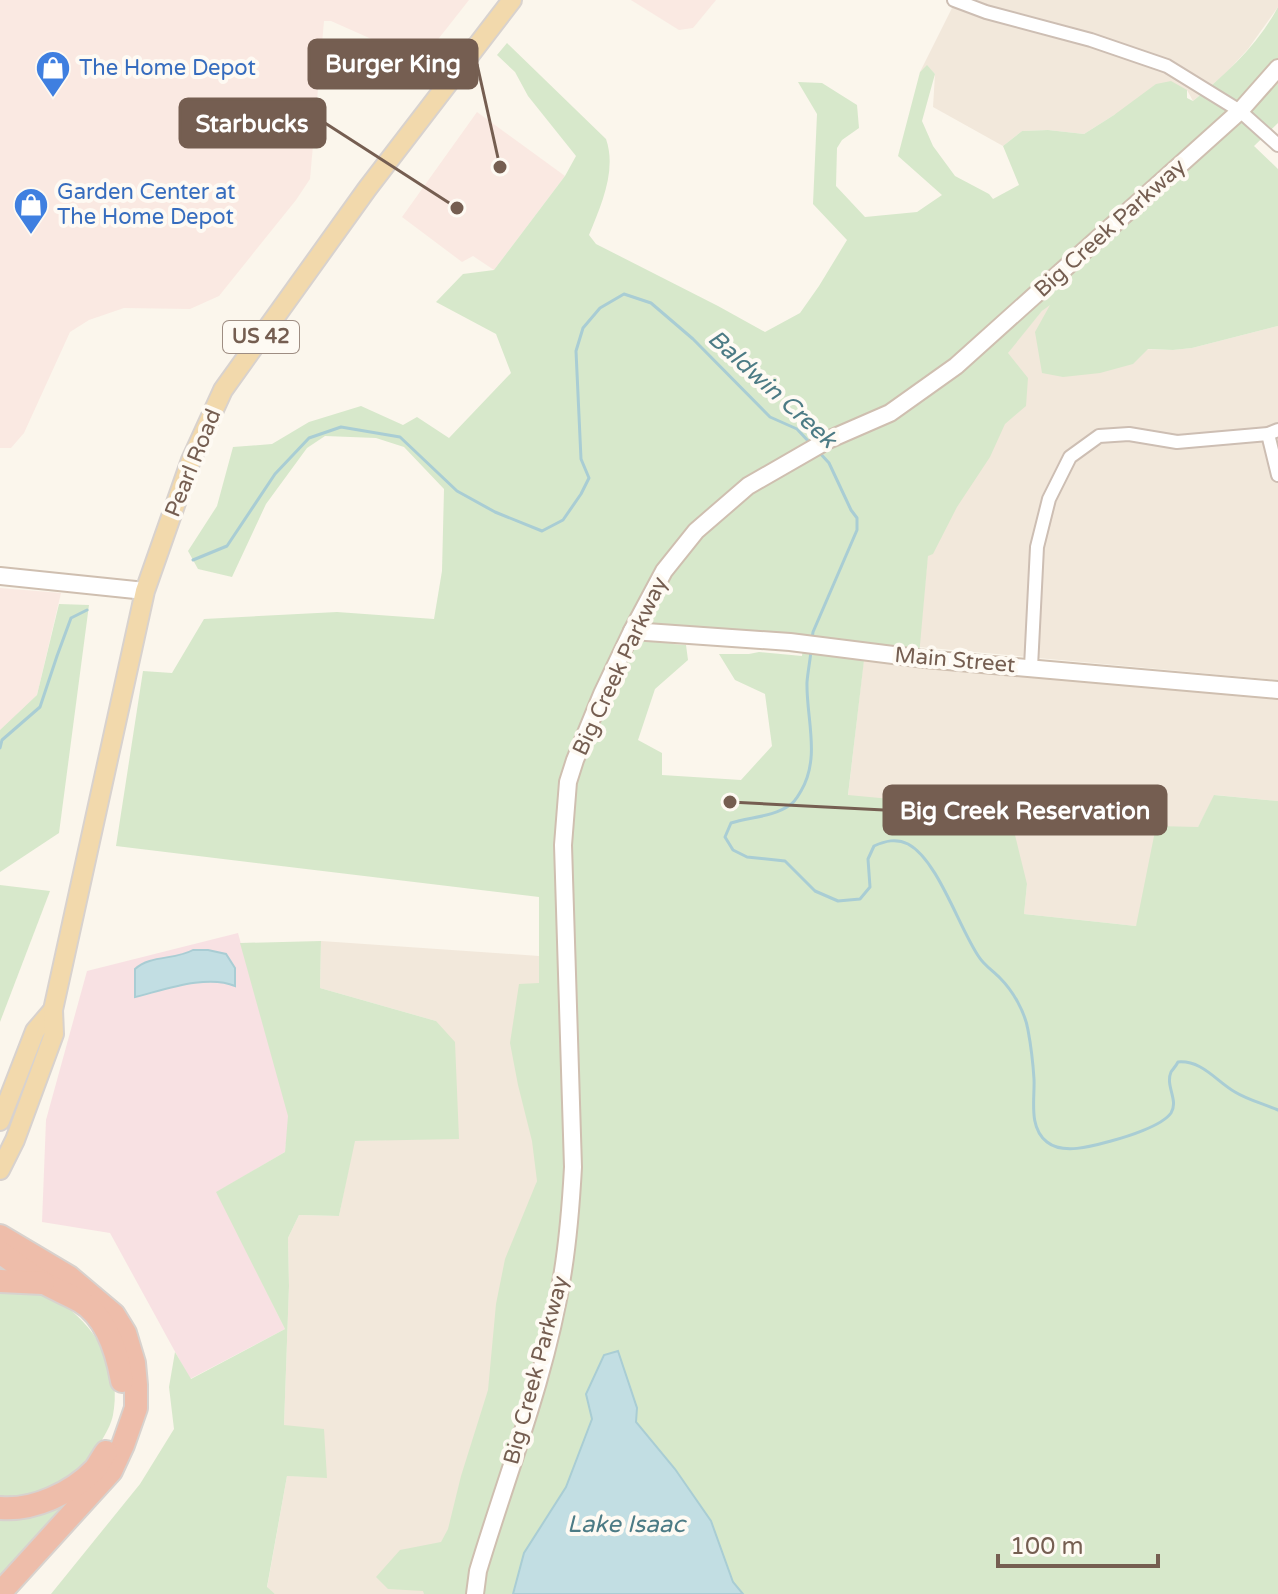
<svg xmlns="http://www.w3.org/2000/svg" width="1278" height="1594" viewBox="0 0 1278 1594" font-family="'Varela Round',sans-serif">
<rect width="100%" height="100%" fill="#fbf6ec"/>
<g fill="#f2e8db">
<path d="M956 0H1278V7L1248 49 1226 73 1193 101 1187 90 1114 115 1084 134 1048 130 1022 131 1003 146 933 107 935 74 927 66 920 72Z"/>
<path d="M1053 301 1138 349 1173 350 1192 348 1278 326V680L919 647 929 543 989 380 1014 344 1042 311Z"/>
<path d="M864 658 1278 693V801L1215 795 1198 827 1136 926 1024 914 1027 884 848 796Z"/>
<path d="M321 941 539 956 541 1119 537 1181 444 1594H275L267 1588 287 1476 327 1477 284 1425 289 1286 288 1238 299 1215 339 1216 354 1141 458 1138 436 1021 320 988Z"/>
</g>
<g fill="#fae9e2">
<path d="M0 0H469L421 61 331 21H324L310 179 296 200 219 296 190 309 124 308 89 320 70 332 24 433 11 448H0Z"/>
<path d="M631 0H716L693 28 679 30Z"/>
<path d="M477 112 565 176 494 270 473 256 462 262 402 217Z"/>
<path d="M0 588 61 593 37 695 0 730Z"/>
</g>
<path fill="#f8e1e3" d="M238 933 289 1117 285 1152 217 1192 285 1329 190 1379 110 1233 42 1222 46 1120 87 971Z"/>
<g fill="#d7e8cb" fill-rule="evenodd">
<path d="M1278 7V123L1254 146 1278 169V326L1192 348 1173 350 1148 349 1133 364 1100 373 1063 377 1042 373 1035 332 1050 305 1042 311 1008 353 1028 378 1026 406 1005 424 990 457 957 507 933 554 928 556 919 656 865 652 848 795 987 808 1014 831 1027 884 1024 914 1136 926 1156 826 1198 827 1214 795 1278 801V1594H424L423 1591 388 1589 376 1577 400 1550 441 1542 448 1529 461 1476 488 1390 496 1304 505 1259 537 1181 532 1141 518 1085 510 1043 519 984 539 983V897L116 846 143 671 172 673 204 619 337 612 434 619 442 571 444 489 404 447 376 438 325 436 307 448 266 504 232 577 198 569 188 551 217 506 233 447 272 444 309 422 361 406 403 425 417 417 449 438 511 373 496 334 436 302 463 274 494 270 565 176 576 156 528 96 515 72 497 55 507 43 606 139C617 170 601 206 589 235L596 244 718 306 765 332 800 313 819 286 847 240 813 204 817 114 798 82 822 83 857 105 859 128 842 140 837 148 836 186 865 217 917 212 942 195 898 156 920 72 927 65 935 74 922 121 933 146 955 176 989 194 993 199 1019 185 1003 146 1022 131 1048 130 1084 134 1114 115 1156 84 1171 81 1187 90V98L1193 101C1226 74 1258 45 1278 7ZM674 634 803 646 802 656 759 652 749 654H719L735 680 765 694 772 746 741 780 662 775V753L638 740 655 689 688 660 686 645 673 644Z"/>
<path d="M59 604 89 605 59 833 0 872V730L37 695Z"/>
<path d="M0 885 50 891 0 1022Z"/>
<path d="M321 941 320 988 436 1021 455 1042 459 1139 355 1141 339 1216 299 1215 288 1238 289 1286 284 1425 324 1429 327 1478 287 1476 267 1587 275 1594H51L140 1484 174 1429 169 1387 175 1352 191 1379 285 1329 216 1192 285 1152 288 1116 240 943Z"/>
<path d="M0 1288C16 1289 46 1291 60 1300 65 1303 69 1308 73 1312 103 1339 121 1375 113 1415 111 1425 105 1435 100 1443 92 1458 84 1472 70 1481 45 1496 28 1497 0 1502Z"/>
<path d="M90 1481 0 1586V1514Z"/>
</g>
<g fill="#c2dee3" stroke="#a9cdd4" stroke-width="2">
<path d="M193 950H208L226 954 235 968V986C207 974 164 990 135 997V969C150 955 175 960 193 950Z"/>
<path d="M618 1351 637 1408 636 1422 675 1469 711 1521 733 1582 743 1594H513L524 1553 566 1487 592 1419 586 1394 604 1355Z"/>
</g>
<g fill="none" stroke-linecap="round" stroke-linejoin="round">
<g stroke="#a9cdd4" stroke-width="3">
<path d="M193 560 227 546 275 474 309 438 341 427 400 437 457 491 495 512 542 531 563 520 581 494 589 478 581 459 576 351 583 328 600 308 624 294 651 303 693 339 770 417 797 429 810 443"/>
<path d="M812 639 813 632 857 530V518L851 510 829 463 818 451"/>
<path d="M811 651C810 661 808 671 807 682 806 718 821 757 801 791 798 796 795 802 790 805 773 817 750 817 731 823L725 837 733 850 747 857 785 861 815 891 838 901 860 899 870 887 868 859 874 846C885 841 896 838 908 844 938 860 959 928 979 957 984 965 993 971 1000 978 1013 991 1025 1012 1028 1030 1031 1046 1033 1063 1034 1079 1035 1099 1028 1127 1047 1142 1063 1155 1093 1146 1111 1141 1126 1137 1162 1126 1171 1113 1179 1100 1165 1086 1171 1072 1173 1069 1176 1066 1178 1062 1202 1060 1216 1081 1235 1092 1248 1100 1264 1104 1278 1110"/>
<path d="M0 748 2 740 40 707 57 656 71 618 87 610"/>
</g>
<defs>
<g id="street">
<path d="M954 0 986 12 1091 40 1167 66 1240 111 1278 145"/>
<path d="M1268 434 1278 475"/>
<path d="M1031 667 1037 547 1049 499 1070 457 1099 436 1129 434 1177 442 1268 434 1278 430"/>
</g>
<g id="secondary">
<path d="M0 576 145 591"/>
<path d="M632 631 790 642 925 659 1278 690"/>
<path d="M475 1594 478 1571C507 1474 546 1377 562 1277 568 1241 571 1204 573 1167L563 845 568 782 575 760 602 694 632 631 664 571 696 531 748 486 828 440 890 413 956 366 1240 111 1278 68"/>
</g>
<g id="primary">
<path d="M0 1121 35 1031 53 1010"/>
<path d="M0 1170 15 1140 54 1034 53 1010 145 591 191 460 223 390 367 189 512 0"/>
</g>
<g id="highway">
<path d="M0 1236 69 1277 114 1315 125 1333 134 1363 136 1385V1408L123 1445 111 1471 0 1593"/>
<path d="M0 1252C15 1263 30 1275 46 1284 57 1290 69 1295 80 1301 107 1317 117 1352 122 1381"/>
<path d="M0 1281 43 1283"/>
<path d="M0 1508C33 1511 72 1493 95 1469 99 1464 102 1457 106 1452"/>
</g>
</defs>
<use href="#street" stroke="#cdbeb3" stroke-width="16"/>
<use href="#secondary" stroke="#cfbfb0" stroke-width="20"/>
<use href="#primary" stroke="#d8d2ce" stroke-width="22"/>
<use href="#highway" stroke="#d8d2ce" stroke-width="26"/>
<use href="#street" stroke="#fff" stroke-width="12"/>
<use href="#secondary" stroke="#fff" stroke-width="16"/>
<use href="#primary" stroke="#f2d9ac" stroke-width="18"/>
<use href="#highway" stroke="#eebdaa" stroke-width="22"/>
</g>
<defs>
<symbol id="shop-pin" viewBox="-11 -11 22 30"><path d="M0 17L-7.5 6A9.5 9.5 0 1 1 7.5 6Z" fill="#3f7fe0" stroke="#fefaf3"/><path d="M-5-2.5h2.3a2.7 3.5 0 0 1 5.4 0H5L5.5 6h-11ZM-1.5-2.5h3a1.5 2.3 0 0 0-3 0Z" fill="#fff"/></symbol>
</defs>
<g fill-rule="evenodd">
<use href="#shop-pin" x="33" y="48" width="40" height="54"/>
<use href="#shop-pin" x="11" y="185" width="40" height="54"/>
</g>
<g text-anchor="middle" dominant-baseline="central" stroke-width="8" stroke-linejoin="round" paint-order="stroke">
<rect fill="#fefaf3" stroke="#9e8d82" stroke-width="2" x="223" y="321" width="76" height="32" rx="6"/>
<g font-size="20" font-weight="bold" fill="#755e51">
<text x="261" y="337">US 42</text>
</g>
<g font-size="22" fill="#366cbe" stroke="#fefaf3" text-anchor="start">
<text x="79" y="68">The Home Depot</text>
<text x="57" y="192">Garden Center at<tspan x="57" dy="25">The Home Depot</tspan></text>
</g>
<g font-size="22" fill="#755e51" stroke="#fefaf3">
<text transform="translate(1110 228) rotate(-42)">Big Creek Parkway</text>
<text transform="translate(193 463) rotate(-68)">Pearl Road</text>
<text transform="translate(955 660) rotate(5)">Main Street</text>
<text transform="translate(620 666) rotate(-65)">Big Creek Parkway</text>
<text transform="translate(536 1370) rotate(-75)">Big Creek Parkway</text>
</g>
<g font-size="24" font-style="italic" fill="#4c7b85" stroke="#fefaf3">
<text transform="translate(772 389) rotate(42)">Baldwin Creek</text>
<text x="626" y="1524">Lake Isaac</text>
</g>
</g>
<path fill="none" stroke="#755e51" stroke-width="3" d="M500 167L477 64M457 208L325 123M730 802L884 810"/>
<g fill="#755e51" stroke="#fefaf3" stroke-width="3">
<circle cx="500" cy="167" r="8"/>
<circle cx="457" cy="208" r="8"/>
<circle cx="730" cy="802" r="8"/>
</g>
<g fill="#755e51" stroke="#755e51" stroke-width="3">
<rect x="309" y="40" width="168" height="48" rx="8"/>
<rect x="180" y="99" width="145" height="48" rx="8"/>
<rect x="884" y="786" width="282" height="48" rx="8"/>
</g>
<g font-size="24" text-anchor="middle" font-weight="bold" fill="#fff">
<text x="393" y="72">Burger King</text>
<text x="252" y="132">Starbucks</text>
<text x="1025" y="819">Big Creek Reservation</text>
</g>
<path d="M998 1554v12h160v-12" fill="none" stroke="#755e51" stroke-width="4"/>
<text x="1010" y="1554" font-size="24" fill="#755e51" stroke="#fefaf3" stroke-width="6" paint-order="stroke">100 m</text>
</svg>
